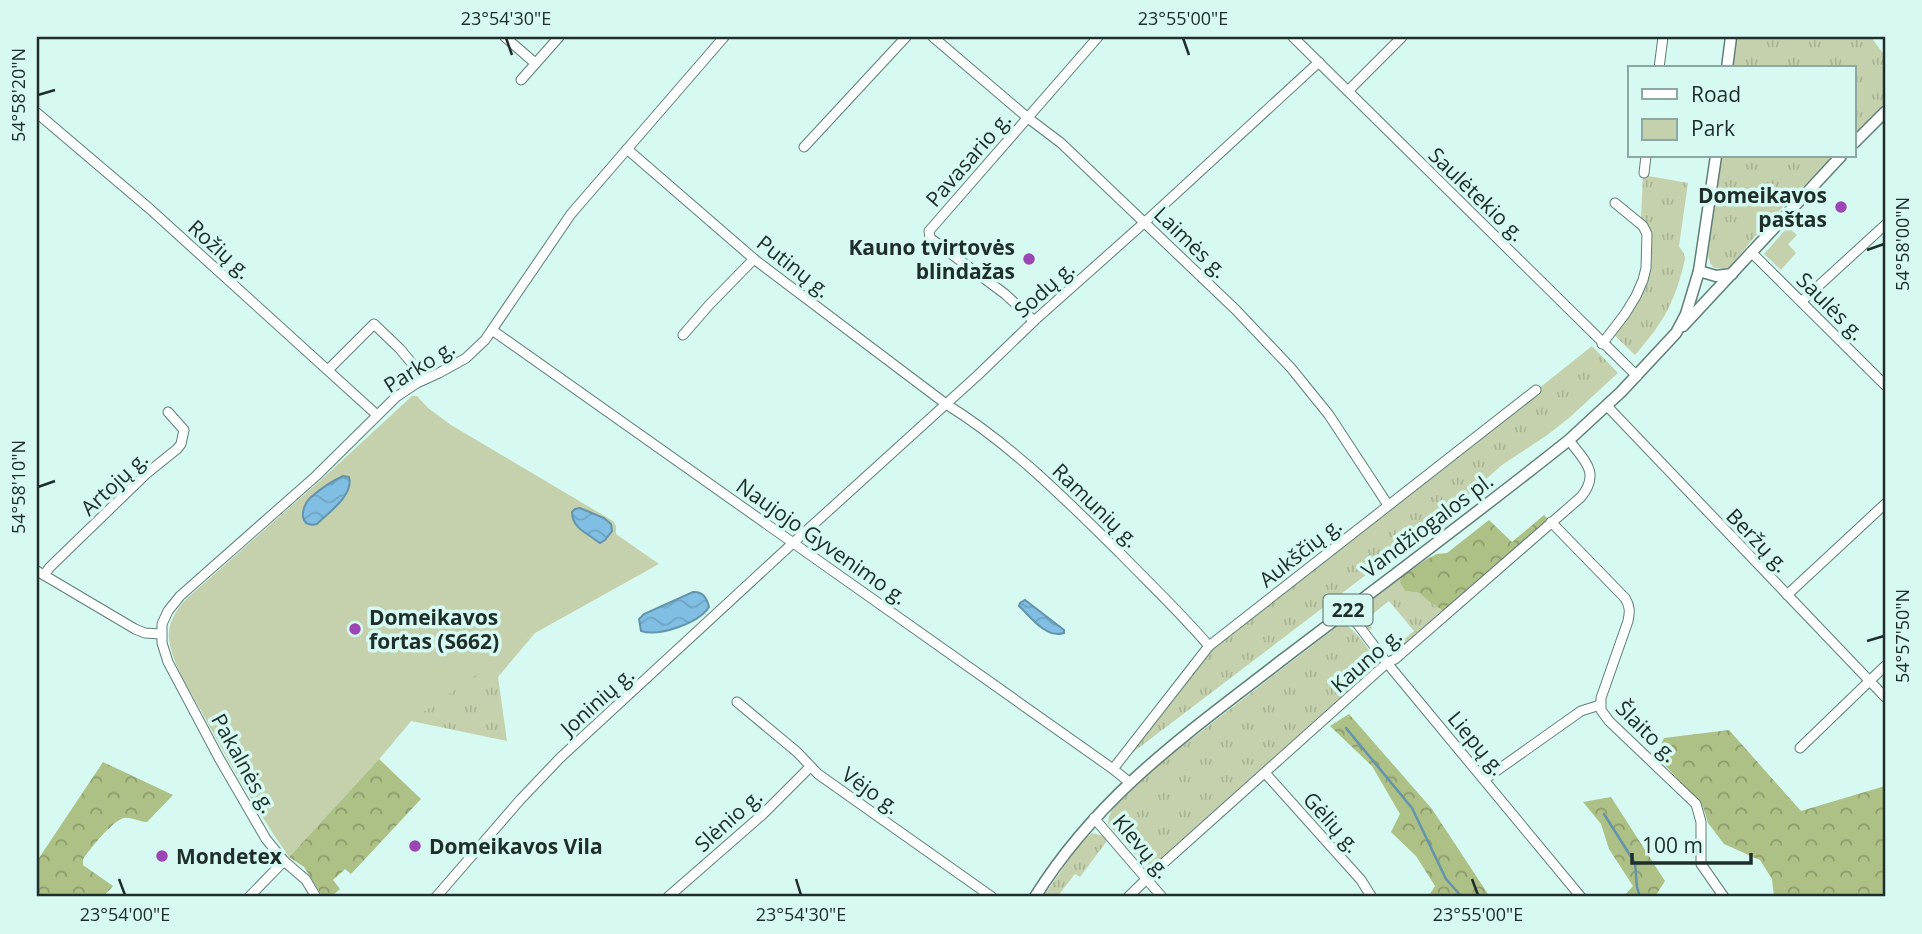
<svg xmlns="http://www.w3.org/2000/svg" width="1922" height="934" viewBox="0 0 1922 934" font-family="'Open Sans',sans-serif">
<defs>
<pattern id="grass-tufts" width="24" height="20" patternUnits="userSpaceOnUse" patternTransform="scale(1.75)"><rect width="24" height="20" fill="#c5d1ad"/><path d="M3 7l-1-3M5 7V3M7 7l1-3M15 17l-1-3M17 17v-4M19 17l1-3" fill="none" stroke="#a9b495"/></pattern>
<pattern id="forest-crowns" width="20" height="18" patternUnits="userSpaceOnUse" patternTransform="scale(1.75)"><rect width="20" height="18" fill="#adc085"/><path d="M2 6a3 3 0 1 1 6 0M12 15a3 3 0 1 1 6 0" fill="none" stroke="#8c9c6d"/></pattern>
<pattern id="water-waves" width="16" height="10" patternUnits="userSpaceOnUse" patternTransform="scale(1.75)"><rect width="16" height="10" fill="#80bfe3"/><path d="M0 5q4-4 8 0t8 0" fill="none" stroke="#6ea4c3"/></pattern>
</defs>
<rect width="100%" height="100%" fill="#d6faf1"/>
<g fill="url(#grass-tufts)">
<path d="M1736 37H1871L1885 56V105L1854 134V68H1732Z"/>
<path d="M1721 156H1833L1778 212 1766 223 1730 267 1724 269 1714 268 1710 263 1708 255Z"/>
<path d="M1643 175 1688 183 1679 246 1684 254 1685 259C1675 302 1664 322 1635 355L1612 333 1643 280 1646 225 1641 217Z"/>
<path d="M1592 346 1618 373 1569 418 1546 436 1502 465 1461 501 1413 539 1132 753 1142 729 1209 646 1484 432Z"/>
<path d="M1401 577V582L1405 591 1420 593C1427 603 1438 605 1446 614L1392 656V649L1414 631 1389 601 1365 620 1372 628 1370 630 1364 625 1356 614 1357 612Z"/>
<path d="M1344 624C1353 628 1371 649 1373 660 1374 665 1371 667 1369 671L1280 756 1170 852 1155 863 1147 865 1143 863 1108 824 1109 816 1113 808 1154 768 1339 625Z"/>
<path d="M535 633 498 677 507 741 411 721 379 759 289 857 292 797Z"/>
<path d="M1092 833 1103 836 1107 841 1080 877 1075 874 1057 897H1043L1079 845Z"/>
</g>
<g fill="url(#forest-crowns)">
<path d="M1544 515 1549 520 1496 566 1489 570 1446 614C1438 605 1427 603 1420 593L1405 591 1400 582 1401 577 1427 559 1437 554 1447 553 1489 520 1512 542Z"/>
<path d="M1349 714 1432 809 1490 897H1428L1435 886 1416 856 1391 832 1400 814 1372 766 1330 726Z"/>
<path d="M1729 730 1801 811 1885 786V897H1774L1772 879 1760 860 1724 844 1708 823 1703 807 1656 755 1664 738Z"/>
<path d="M379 759 421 799 351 874 345 869 333 880 340 889 331 897H323L304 867 289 857Z"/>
<path d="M103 762 173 795 147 822C139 822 132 817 124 818 113 820 90 849 83 859V865L113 886 103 897H37V861Z"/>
<path d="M1611 797 1665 881 1656 895 1657 897H1623L1633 886 1609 849 1601 824 1583 802Z"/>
</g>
<g fill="#c5d1ad">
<path d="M1788 227 1797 235 1788 244 1796 253 1781 270 1764 254Z"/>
<path d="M412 396H417L428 408 451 425 613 521 616 526V534L659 564 535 633 411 721 379 759 289 857C256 810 227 759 200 709 189 689 175 668 170 645 166 627 173 615 184 601L322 479Z"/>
</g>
<g fill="url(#water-waves)" stroke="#6394ac" stroke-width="2">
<path d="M343 476 349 477C354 495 329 512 317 524 299 529 300 508 310 498 319 490 332 481 343 476Z"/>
<path d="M580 508 604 518 611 524 612 531 605 540 600 543 597 541C587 533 572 528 572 512L575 509Z"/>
<path d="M693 592C703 591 707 598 709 607 699 623 659 637 641 631L639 619 644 614Z"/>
<path d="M1025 600 1064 630V633C1046 639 1030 616 1019 606L1020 603Z"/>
</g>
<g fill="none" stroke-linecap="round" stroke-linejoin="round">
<g stroke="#6394ac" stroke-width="2.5">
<path d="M1346 728 1412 808 1446 879 1462 897"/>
<path d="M1604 814 1635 863 1637 887 1640 897"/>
</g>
<defs>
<g id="minor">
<path d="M505 37 535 63"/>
<path d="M933 37 1028 118 1061 143 1236 310 1291 368 1329 415 1388 505"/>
<path d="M1293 37 1637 376"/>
<path d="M1659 68 1663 37"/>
<path d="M521 80 559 37"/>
<path d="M1348 91 1402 37"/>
<path d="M37 113 150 209 377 415"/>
<path d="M804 147 906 37"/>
<path d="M627 149 754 259 946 404C1012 445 1065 499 1120 553 1150 584 1181 613 1209 646"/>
<path d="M1644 173 1646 156"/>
<path d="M1751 252 1885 385"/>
<path d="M1802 301 1885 225"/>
<path d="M1034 321 1005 294 930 238 929 231 1098 37"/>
<path d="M492 330 1113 769 1129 782"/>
<path d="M683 335 710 304 754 259"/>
<path d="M1602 344 1625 314 1636 296 1643 280 1646 268 1647 234 1643 226 1615 203"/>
<path d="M329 369 374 324 400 349 425 379"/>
<path d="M1607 406 1885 697"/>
<path d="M1551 522 1625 598C1630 606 1630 612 1628 621L1601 698V710L1609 721 1696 804 1701 822V864L1724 897"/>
<path d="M37 571 135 629 145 633 161 634"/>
<path d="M44 575 50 567 146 474 177 449 181 444 184 430 168 412"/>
<path d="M1787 595 1885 504"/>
<path d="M1347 610 1387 663 1581 897"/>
<path d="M737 702 797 752 818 774 992 897"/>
<path d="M1800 748 1885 666"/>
<path d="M1113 769 1209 646 1536 390"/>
<path d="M1265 773 1361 880 1371 896 1370 897"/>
<path d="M1485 779 1581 711 1600 705"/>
<path d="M1094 818 1162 897"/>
<path d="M249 897 284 861"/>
<path d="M316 897 306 880 284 861 266 839 219 758 168 662 162 643V624L168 611 180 596 316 476 396 397 417 383 439 373 466 358 485 340 571 214 724 37"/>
<path d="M436 897 520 800 560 758 794 542 978 375 1034 321 1145 222 1319 62"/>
<path d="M668 897 762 815 810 767"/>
<path d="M1128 897 1157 869 1387 663 1395 659 1581 497C1601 472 1584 461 1569 440"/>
</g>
<g id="major">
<path d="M1727 68 1731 37"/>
<path d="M1854 143 1885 112"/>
<path d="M1699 271 1716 276 1732 274"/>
<path d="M1683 326 1841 156"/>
<path d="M1035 897C1099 794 1188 733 1282 660 1378 587 1475 515 1569 440L1621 392 1676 333 1686 314 1699 271 1716 156"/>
</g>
</defs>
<use href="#minor" stroke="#5e7f77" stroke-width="11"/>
<use href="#major" stroke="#5e7f77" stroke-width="13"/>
<use href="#minor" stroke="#fff" stroke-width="9"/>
<use href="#major" stroke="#fff" stroke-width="10"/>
</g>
<path fill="none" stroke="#202e2b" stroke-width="2.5" d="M506 38 512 55M1183 38 1189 55M38 95 55 90M1867 250 1884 244M38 487 55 481M1867 641 1884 636M119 879 125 895M796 879 801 895M1472 879 1478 895"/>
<g fill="#9b46b4" stroke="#d6faf1" stroke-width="2.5">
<circle cx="1841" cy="207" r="7"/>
<circle cx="1029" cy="259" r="7"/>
<circle cx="355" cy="629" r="7"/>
<circle cx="415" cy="846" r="7"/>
<circle cx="162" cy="856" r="7"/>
</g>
<g text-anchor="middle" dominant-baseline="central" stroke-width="7" stroke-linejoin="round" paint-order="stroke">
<rect fill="#d6faf1" stroke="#576b66" stroke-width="2" x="1323.5" y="594.5" width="49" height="31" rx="5"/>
<g font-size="19" font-weight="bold" fill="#202e2b">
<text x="1348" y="610">222</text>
</g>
<g font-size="21" fill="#202e2b" stroke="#d6faf1">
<text transform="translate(968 159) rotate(-49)">Pavasario g.</text>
<text transform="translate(1477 194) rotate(44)">Saulėtekio g.</text>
<text transform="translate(1191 242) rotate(44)">Laimės g.</text>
<text transform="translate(220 249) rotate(42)">Rožių g.</text>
<text transform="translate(794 266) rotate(38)">Putinų g.</text>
<text transform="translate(1044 289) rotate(-42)">Sodų g.</text>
<text transform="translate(1831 306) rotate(45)">Saulės g.</text>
<text transform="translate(419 366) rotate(-32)">Parko g.</text>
<text transform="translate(114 483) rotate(-43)">Artojų g.</text>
<text transform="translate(1096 505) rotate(44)">Ramunių g.</text>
<text transform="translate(1427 525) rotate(-37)">Vandžiogalos pl.</text>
<text transform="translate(1758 540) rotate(46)">Beržų g.</text>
<text transform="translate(822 541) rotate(35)">Naujojo Gyvenimo g.</text>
<text transform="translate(1300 552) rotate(-38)">Aukščių g.</text>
<text transform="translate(1366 660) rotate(-41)">Kauno g.</text>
<text transform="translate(597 701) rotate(-42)">Joninių g.</text>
<text transform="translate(1647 731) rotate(45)">Šlaito g.</text>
<text transform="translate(1477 743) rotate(50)">Liepų g.</text>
<text transform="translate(244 763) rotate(61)">Pakalnės g.</text>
<text transform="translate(871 790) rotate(35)">Vėjo g.</text>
<text transform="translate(728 820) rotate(-42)">Slėnio g.</text>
<text transform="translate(1332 822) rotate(48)">Gėlių g.</text>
<text transform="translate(1142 846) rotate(50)">Klevų g.</text>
</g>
<g font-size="21" font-weight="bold" fill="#202e2b" stroke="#d6faf1" text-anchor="start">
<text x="1827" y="195" text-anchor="end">Domeikavos<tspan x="1827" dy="24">paštas</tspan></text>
<text x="1015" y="247" text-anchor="end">Kauno tvirtovės<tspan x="1015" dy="24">blindažas</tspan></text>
<text x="369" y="617">Domeikavos<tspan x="369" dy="24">fortas (S662)</tspan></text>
<text x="429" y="846">Domeikavos Vila</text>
<text x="176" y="856">Mondetex</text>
</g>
</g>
<rect width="1922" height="934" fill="none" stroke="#d6faf1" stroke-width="77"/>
<rect x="1628" y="66" width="228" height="91" fill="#d6faf1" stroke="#8da8a2" stroke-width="2"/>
<rect x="1642" y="89" width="35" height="10" fill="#ffffff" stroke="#8da8a2" stroke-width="2"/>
<text x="1691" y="102" font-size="21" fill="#202e2b">Road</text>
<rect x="1642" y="119" width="35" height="21" fill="#c5d1ad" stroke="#8da8a2" stroke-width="2"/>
<text x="1691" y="136" font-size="21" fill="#202e2b">Park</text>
<path d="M1632 853v10h119v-10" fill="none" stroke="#202e2b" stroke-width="3.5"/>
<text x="1642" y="853" font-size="21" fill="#202e2b" stroke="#d6faf1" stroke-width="5" paint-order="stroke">100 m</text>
<rect x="38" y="38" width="1846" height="857" fill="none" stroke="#202e2b" stroke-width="2.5"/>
<g font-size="18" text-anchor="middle" fill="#202e2b">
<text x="506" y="25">23°54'30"E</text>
<text x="1183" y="25">23°55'00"E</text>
<text transform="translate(19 95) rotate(-90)" y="6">54°58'20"N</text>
<text transform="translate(1903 244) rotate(-90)" y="6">54°58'00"N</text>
<text transform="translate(19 487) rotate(-90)" y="6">54°58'10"N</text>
<text transform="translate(1903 636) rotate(-90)" y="6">54°57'50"N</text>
<text x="125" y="921">23°54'00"E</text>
<text x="801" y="921">23°54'30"E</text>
<text x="1478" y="921">23°55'00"E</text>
</g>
</svg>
